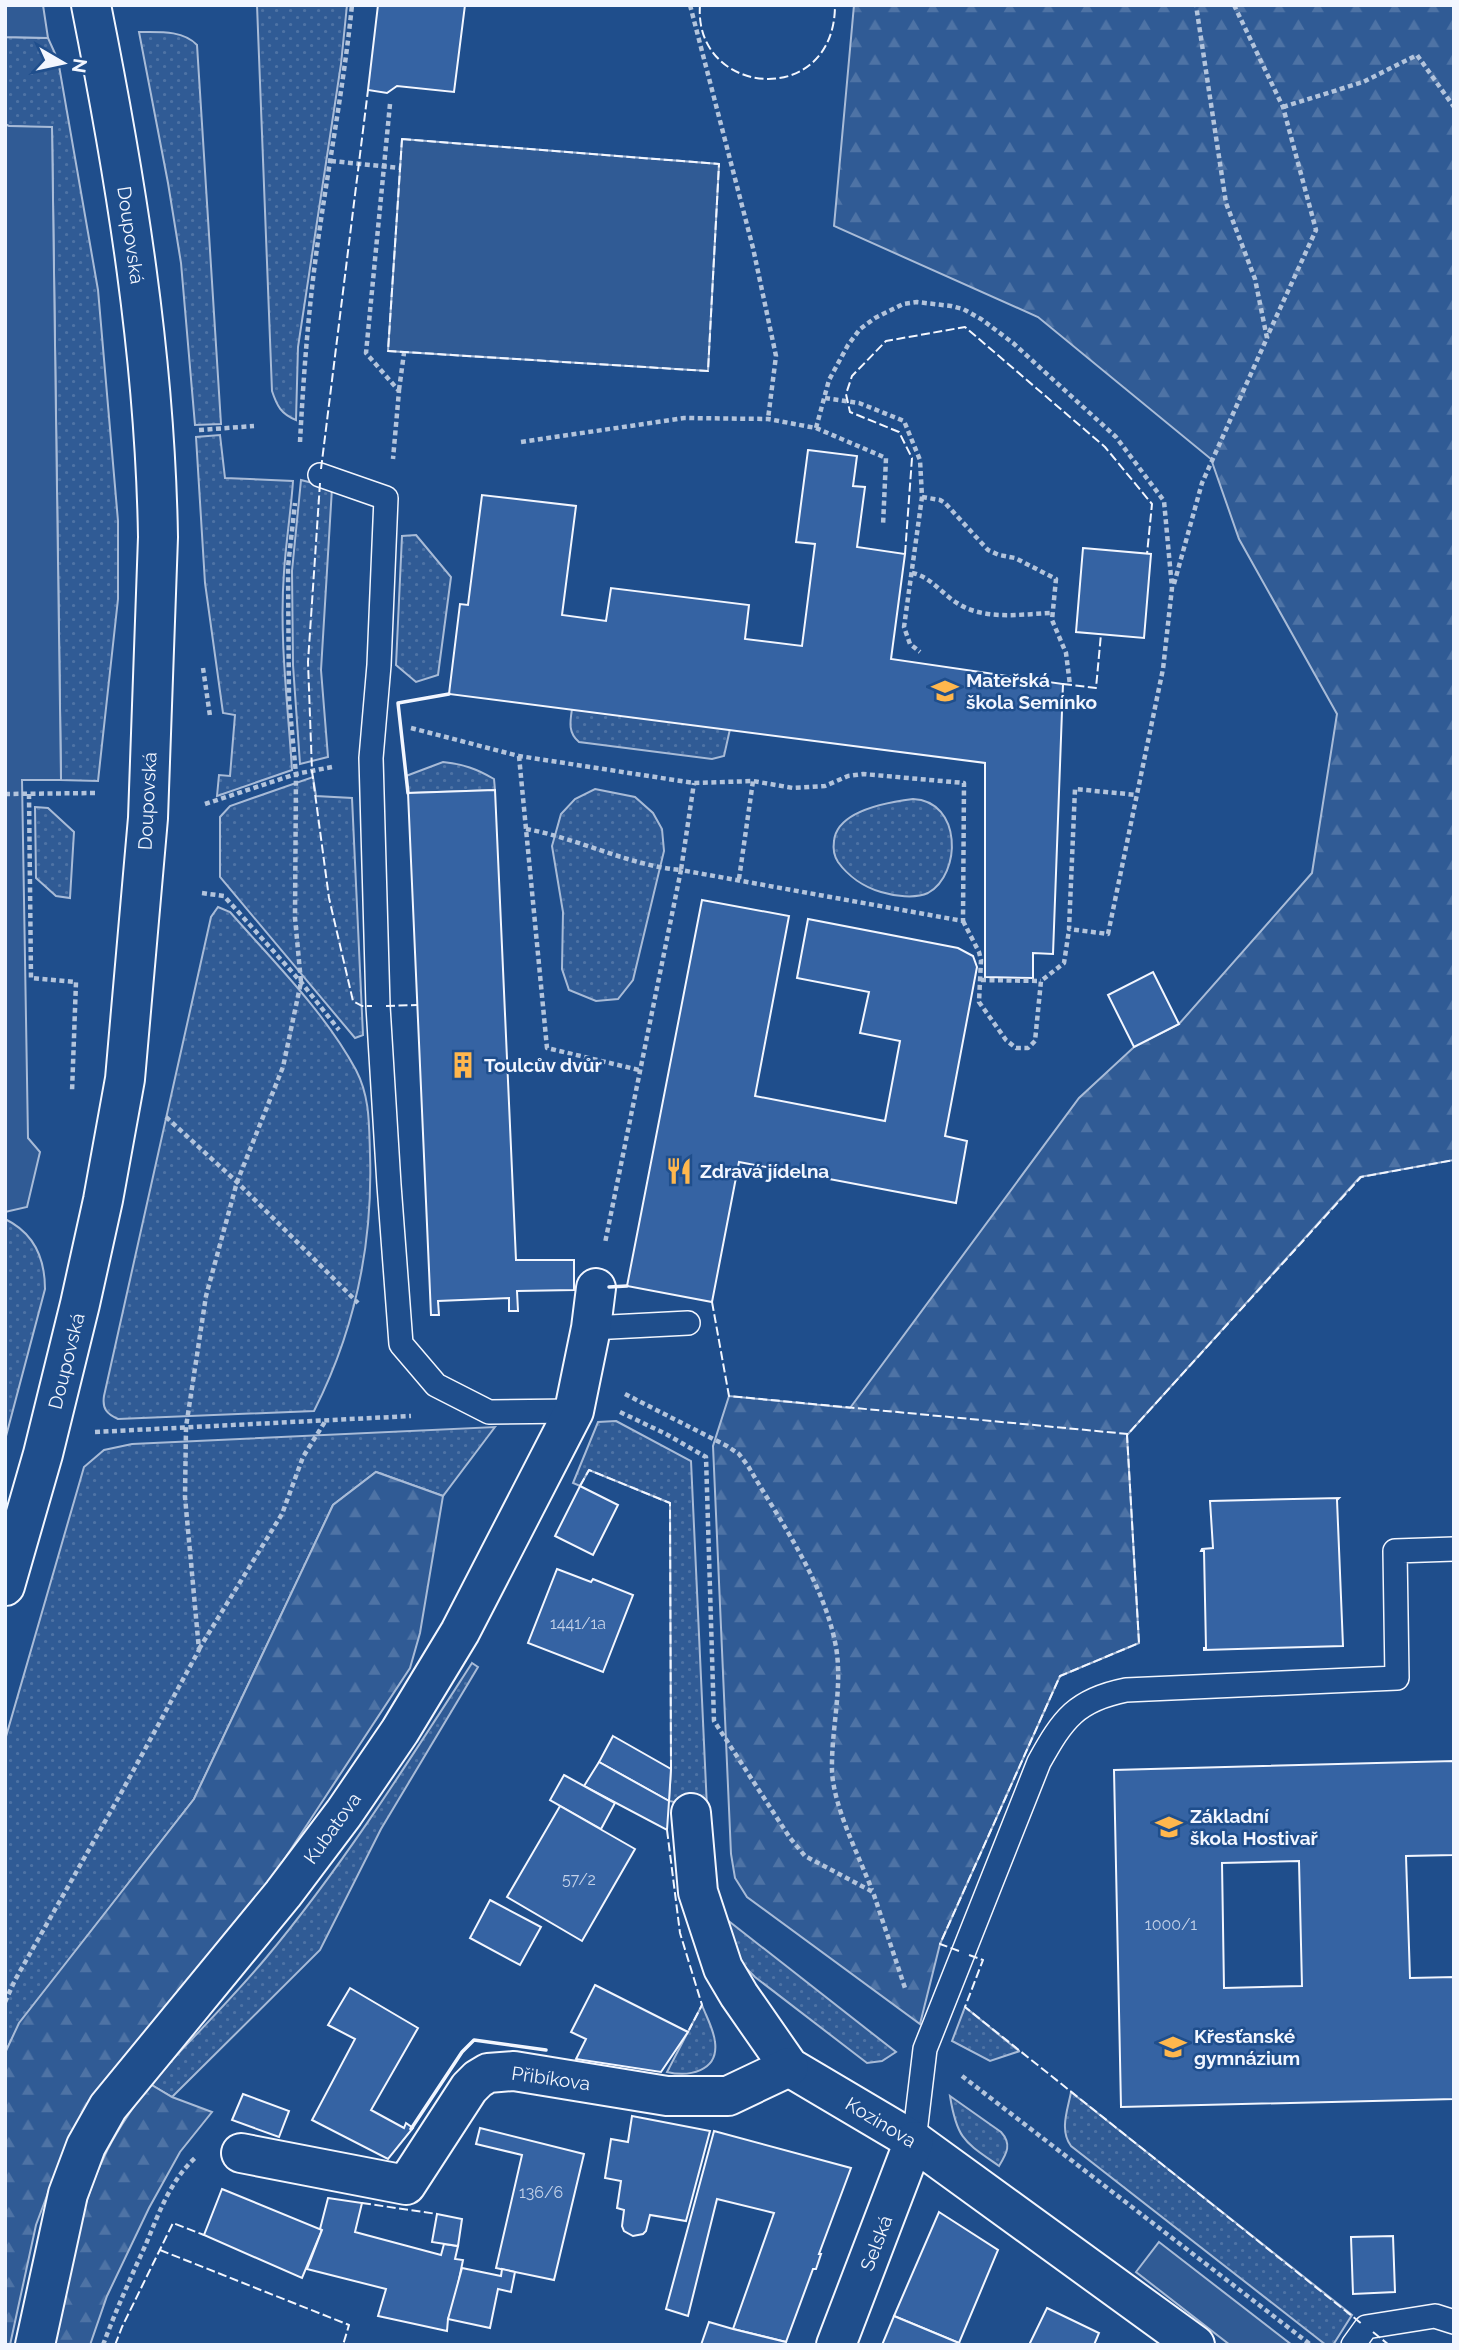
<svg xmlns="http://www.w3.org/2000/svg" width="1459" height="2350" viewBox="0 0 1459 2350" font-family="Raleway,sans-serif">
<defs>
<pattern id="grass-dots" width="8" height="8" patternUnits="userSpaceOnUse" patternTransform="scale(1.75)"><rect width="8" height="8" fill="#305b95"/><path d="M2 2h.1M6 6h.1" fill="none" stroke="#4e73a5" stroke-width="1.8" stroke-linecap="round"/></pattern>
<pattern id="forest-firs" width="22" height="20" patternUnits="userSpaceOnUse" patternTransform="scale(1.75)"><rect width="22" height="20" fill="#305b95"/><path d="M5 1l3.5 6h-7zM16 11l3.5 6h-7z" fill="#4e73a5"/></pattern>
</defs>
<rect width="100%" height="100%" fill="#1f4e8c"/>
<g fill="url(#grass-dots)" stroke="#a8bbd7" stroke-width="2">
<path d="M257 5H347L341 64 298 347 296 420C281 414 277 406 272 391Z"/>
<path d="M139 32C159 32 183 30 197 45L221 424 195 425 181 263 168 183Z"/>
<path d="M5 37 48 38 58 60 98 290 118 521V599L98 781 61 780 52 128 8 126 5 124Z"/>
<path d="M220 435 225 478 293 481C291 511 286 541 284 572 279 638 288 705 292 770L217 796 219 775 230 776 235 715 223 713 205 583 196 437Z"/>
<path d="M301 480 332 488 321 670 328 757 300 764 293 665 292 571Z"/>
<path d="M416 535 451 577 438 675 416 682 396 665 402 536Z"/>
<path d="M572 709 730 729 724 756 712 759 579 742C568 733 570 722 572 709Z"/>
<path d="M443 762C463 764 477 769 494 779L495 790 408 793 406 776Z"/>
<path d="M313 777 316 796 352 798 363 1035 355 1038 220 877V817L230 806Z"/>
<path d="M595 789 635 797 653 813 662 829 664 851 633 980 618 999 596 1001 569 990 562 969 563 912 552 846 561 814 575 799Z"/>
<path d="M913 799C962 801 962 874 928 893 915 899 894 896 881 892 864 887 848 876 838 862 834 856 833 848 834 841 837 810 889 802 913 799Z"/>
<path d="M35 807 48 808 74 832 70 898 56 896 36 878Z"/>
<path d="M218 907 230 912C274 962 324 1011 356 1070 370 1097 369 1124 370 1154 373 1244 355 1330 314 1411L118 1419C107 1414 102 1409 104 1396L211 917Z"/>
<path d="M5 1219C34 1233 45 1258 45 1289L5 1440Z"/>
<path d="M616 1421 691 1461 707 1808 669 1801 671 1769 670 1503 589 1470 580 1486 573 1483 598 1422Z"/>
<path d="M495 1427 443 1496 376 1472 333 1505 194 1799 20 2023 5 2053V1740L84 1467 104 1450 132 1444Z"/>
<path d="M472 1663 478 1667 381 1829 320 1950 172 2097 150 2084C188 2042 229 2002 265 1959 342 1867 407 1764 472 1663Z"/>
<path d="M721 1915 896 2052 882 2061 867 2063 755 1977 741 1963Z"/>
<path d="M702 2005C706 2016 714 2030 715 2042 719 2072 688 2077 667 2072Z"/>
<path d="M965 2007 1019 2051H1020L990 2061 952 2041Z"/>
<path d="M1071 2092 1352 2315 1333 2345H1326L1071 2146C1059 2130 1068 2109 1071 2092Z"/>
<path d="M950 2096 1001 2132C1012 2144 1007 2153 999 2166 965 2142 957 2140 950 2096Z"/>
</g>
<g fill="url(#forest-firs)" stroke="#a8bbd7" stroke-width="2">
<path d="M854 5H1454V1160L1360 1177 1127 1435 1139 1643 1060 1676 940 1944 920 2024 747 1897 735 1878 731 1854 713 1446 729 1396 850 1408 1079 1098 1134 1047 1179 1024 1312 873 1337 714 1239 539 1211 459 1038 317 834 226Z"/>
<path d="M376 1472 443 1496 420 1633 410 1668 276 1872 137 2042 63 2153 36 2225 10 2345H5V2053L19 2023 194 1799 333 1505Z"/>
<path d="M150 2084 172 2097 212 2112 180 2152 149 2208 107 2296 90 2345H55C67 2284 77 2212 104 2157 116 2131 133 2107 150 2084Z"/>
</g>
<g fill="#305b95" stroke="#a8bbd7" stroke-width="2">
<path d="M5 5H43L48 38 5 37Z"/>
<path d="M5 124 9 126 52 127 61 780H22L28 1138 40 1152 27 1207 5 1212Z"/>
<path d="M402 139 719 164 708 371 388 351Z"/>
<path d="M1159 2242 1292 2345H1230L1136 2272Z"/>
</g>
<g fill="#3563a3" stroke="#f2f6ff" stroke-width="2" fill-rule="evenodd">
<path d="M378 5H465L454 92 397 86 387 93 368 90Z"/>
<path d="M808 450 857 456 853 486 865 487 857 547 905 554 891 659 1063 684 1053 954 1033 953V978L985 977V763L449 694 460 604 468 605 482 495 576 506 562 615 606 621 611 588 749 605 745 639 802 646 815 544 796 542Z"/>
<path d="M1083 548 1151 554 1144 638 1076 632Z"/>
<path d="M495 790 516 1260H574V1290L517 1291 518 1311H509V1298L438 1301 439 1315H431L408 793Z"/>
<path d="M702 900 789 916 755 1096 885 1121 900 1041 860 1033 869 992 797 978 808 919 958 948 973 956 977 967 945 1136 967 1141 956 1203 739 1162 712 1302 627 1286Z"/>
<path d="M1153 972 1179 1024 1134 1047 1108 995Z"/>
<path d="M580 1486 618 1505 593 1555 555 1536Z"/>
<path d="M1339 1498 1337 1500 1343 1646 1204 1650V1648H1206L1204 1551H1201L1202 1549 1213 1548 1210 1501Z"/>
<path d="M557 1569 591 1582 593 1579 633 1595 603 1672 528 1643Z"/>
<path d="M613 1736 671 1769 669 1801 599 1762Z"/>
<path d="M1454 1761V1855L1406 1856 1410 1978 1454 1977V2099L1121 2107 1114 1770ZM1299 1861 1302 1986 1224 1988 1222 1863Z"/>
<path d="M599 1762 669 1801 667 1830 584 1786Z"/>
<path d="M564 1775 615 1803 601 1829 550 1800Z"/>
<path d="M560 1806 635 1849 582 1941 507 1897Z"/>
<path d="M490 1900 541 1927 520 1965 470 1938Z"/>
<path d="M595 1985 688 2032 661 2072 576 2059 586 2039 571 2032Z"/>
<path d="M350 1988 418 2028 371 2110 404 2128 406 2123 413 2128 388 2159 312 2120 355 2039 328 2025Z"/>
<path d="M243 2094 289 2111 279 2137 232 2120Z"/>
<path d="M632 2116 710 2131 686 2221 650 2215 646 2231 643 2234 633 2236 624 2231 622 2226 624 2210 617 2208 621 2181 605 2178 611 2139 628 2142Z"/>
<path d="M480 2128 584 2154 554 2280 496 2268 522 2155 476 2144Z"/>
<path d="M714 2131 851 2168 819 2254H821L816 2269H813L786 2342 733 2329 774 2213 717 2199 688 2316 666 2309Z"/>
<path d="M222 2189 322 2230 302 2278 204 2235Z"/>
<path d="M328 2198 362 2203 355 2232 441 2255 444 2244 458 2246 455 2259 463 2260 454 2304 448 2319 447 2331 378 2316 386 2289 307 2269 322 2230 320 2229Z"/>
<path d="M939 2212 998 2250 959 2343 894 2316Z"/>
<path d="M437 2214 462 2219 458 2246 432 2242Z"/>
<path d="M1393 2236 1395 2292 1353 2294 1351 2237Z"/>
<path d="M462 2268 501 2276 502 2269 515 2272 511 2292 498 2289 490 2328 448 2319Z"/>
<path d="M1047 2308 1099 2333 1094 2345H1029Z"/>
<path d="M894 2316 959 2343 958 2345H882Z"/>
<path d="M709 2322 733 2329 786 2342 785 2345H701Z"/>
</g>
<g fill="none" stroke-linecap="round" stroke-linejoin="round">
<defs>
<g id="service">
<path d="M320 475 386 498 379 665 371 758 378 1006 389 1185 401 1344 436 1385 489 1412 574 1411"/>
<path d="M591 1328 688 1323"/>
<path d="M914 2141 925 2049 1039 1762C1063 1719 1076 1700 1126 1690L1397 1678 1395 1551 1454 1549"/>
<path d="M1353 2345 1366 2327 1435 2316 1454 2322"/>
</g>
<g id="minor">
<path d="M691 1813 698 1892 723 1968 739 1995 789 2067 914 2141 1195 2345"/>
<path d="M241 2153 406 2185 469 2088 478 2079 488 2073 514 2071 667 2096H728L789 2067"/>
<path d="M35 2345 68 2194 86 2146 108 2107 283 1894 344 1813 400 1731 460 1632 574 1411 591 1328 596 1288"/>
<path d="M836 2345 914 2141"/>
</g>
<path id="tertiary" d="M5 1586 43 1454 80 1304 103 1200 125 1079 148 818 158 537C155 358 126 180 91 5"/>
</defs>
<use href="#service" stroke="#f2f6ff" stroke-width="26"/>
<use href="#minor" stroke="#f2f6ff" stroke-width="42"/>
<use href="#tertiary" stroke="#f2f6ff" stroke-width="42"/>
<g stroke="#b3c4dc" stroke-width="4.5" stroke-dasharray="5 3.5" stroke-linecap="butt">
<path d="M690 5 753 248 776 356 768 419"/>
<path d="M1234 5 1283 107 1316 230 1267 337"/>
<path d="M390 104 366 353 399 391 393 459"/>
<path d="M1283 107 1363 82 1417 55 1454 107"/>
<path d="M331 161 400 168"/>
<path d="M399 390 404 353"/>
<path d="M825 398 859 403 904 421 920 460 922 497 904 627 910 644 920 652"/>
<path d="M816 428 829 380 848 345 860 329 875 318 903 304 917 302 951 306 963 309 981 319 1013 343 1116 437 1164 501 1172 588 1163 669 1108 934 1069 929 1075 789 1137 795"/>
<path d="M199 430 254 426"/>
<path d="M300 442C303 385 307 328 314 271 325 182 343 94 352 5"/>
<path d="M521 442 684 418 768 419 816 428 886 458 883 526"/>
<path d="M922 497 940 500 945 503 988 550 999 555 1015 558 1056 579 1052 620 1066 653 1070 685"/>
<path d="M912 573C930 576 942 594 957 603 985 621 1020 614 1053 613"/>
<path d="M1174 584 1202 483 1267 338 1255 279 1226 203 1196 5"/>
<path d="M203 668 210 716"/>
<path d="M411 728 519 756 694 783 753 781 793 788 825 786 848 776 863 774 964 783 963 921 681 870 605 1243"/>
<path d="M519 756 547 1048 639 1070"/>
<path d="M5 794 97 793"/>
<path d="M29 794 31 978 76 982 72 1092"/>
<path d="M205 804 296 774 332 767"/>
<path d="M526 829C578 838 630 866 681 870L694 783"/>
<path d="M739 879 753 781"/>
<path d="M202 893 224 896 301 982 339 1030"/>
<path d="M963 921 979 952 981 960 979 1002 1006 1040 1016 1048H1028L1035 1041 1041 981 1064 963 1069 930"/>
<path d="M981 980 1041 981"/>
<path d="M166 1117 237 1182 358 1303"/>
<path d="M625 1394 727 1446 739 1454 748 1466C780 1521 822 1579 835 1642 844 1684 831 1728 832 1770 833 1806 859 1856 872 1890"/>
<path d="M620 1412 666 1434 706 1457 714 1721 790 1838 805 1856 873 1892 906 1991"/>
<path d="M95 1432 411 1416"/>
<path d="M199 1649 282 1514 303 1457 326 1420"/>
<path d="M5 2002 15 1980 120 1795 199 1650 185 1497 186 1427 206 1296 237 1182 283 1067 301 982 295 918 296 774 289 700 288 567 295 503"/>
<path d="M962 2076 1311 2345"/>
<path d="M103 2345C116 2310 131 2277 146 2244 159 2213 170 2181 195 2158"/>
</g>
<use href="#service" stroke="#1f4e8c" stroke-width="23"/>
<use href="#minor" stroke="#1f4e8c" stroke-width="38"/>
<use href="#tertiary" stroke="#1f4e8c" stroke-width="38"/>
<g stroke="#f2f6ff" stroke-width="2" stroke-dasharray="9 3.5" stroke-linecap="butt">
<path d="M700 5C693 97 835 110 835 5"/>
<path d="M402 139 719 164 708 371 388 351Z"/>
<path d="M321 469 368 90"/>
<path d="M320 483 308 662 312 771 329 898 353 1001 362 1006H372"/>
<path d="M905 554 912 458 899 432 850 412 846 394 852 376 886 341 965 327 1105 447 1152 504 1147 554"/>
<path d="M1063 684 1096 688 1101 634"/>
<path d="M386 1006 417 1005"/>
<path d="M712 1302 729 1396 1128 1434"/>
<path d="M580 1486 589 1470 670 1503 671 1769"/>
<path d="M667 1830 680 1933 702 2005 689 2030"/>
<path d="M959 1951 940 1944 1060 1676 1139 1643 1127 1435 1361 1177 1454 1160"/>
<path d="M969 1955 983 1960 965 2007 1362 2324"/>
<path d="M362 2203 437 2214"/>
<path d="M160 2250 349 2325 343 2345"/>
<path d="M1373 2332 1389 2345"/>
<path d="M115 2345 122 2327 173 2223 204 2235"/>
</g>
<g stroke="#f2f6ff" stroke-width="3.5">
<path d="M408 793 398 703 449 694"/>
<path d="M609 1287 627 1286"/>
<path d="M411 2129 462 2052 474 2040 546 2050"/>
</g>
</g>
<defs>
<symbol id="school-bare" viewBox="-9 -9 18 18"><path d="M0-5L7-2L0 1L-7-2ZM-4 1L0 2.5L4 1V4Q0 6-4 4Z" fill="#ffb74d" stroke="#1f4e8c" stroke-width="2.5" paint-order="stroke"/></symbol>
<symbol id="building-bare" viewBox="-9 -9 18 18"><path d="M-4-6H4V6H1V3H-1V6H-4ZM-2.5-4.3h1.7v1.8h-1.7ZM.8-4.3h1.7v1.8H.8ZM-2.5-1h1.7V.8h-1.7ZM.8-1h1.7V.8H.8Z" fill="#ffb74d" stroke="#1f4e8c" stroke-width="2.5" paint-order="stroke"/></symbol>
<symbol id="restaurant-bare" viewBox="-9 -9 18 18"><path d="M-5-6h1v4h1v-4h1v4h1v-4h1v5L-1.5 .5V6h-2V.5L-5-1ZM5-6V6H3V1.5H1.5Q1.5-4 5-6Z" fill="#ffb74d" stroke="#1f4e8c" stroke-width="2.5" paint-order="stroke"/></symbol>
</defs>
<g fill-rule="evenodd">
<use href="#school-bare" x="926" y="672" width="38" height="38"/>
<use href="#building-bare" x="444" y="1046" width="38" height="38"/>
<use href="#restaurant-bare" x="660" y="1152" width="38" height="38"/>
<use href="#school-bare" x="1150" y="1808" width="38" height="38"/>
<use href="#school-bare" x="1154" y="2028" width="38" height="38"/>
</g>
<g text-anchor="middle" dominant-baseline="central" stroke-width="5" stroke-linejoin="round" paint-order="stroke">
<g font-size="16" fill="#c3d1e8">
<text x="578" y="1623">1441/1a</text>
<text x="579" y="1879">57/2</text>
<text x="1171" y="1924">1000/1</text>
<text x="541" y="2192">136/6</text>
</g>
<g font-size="19" fill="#f2f6ff" stroke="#1f4e8c">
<text transform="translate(131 235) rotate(82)">Doupovská</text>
<text transform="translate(147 801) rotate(-87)">Doupovská</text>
<text transform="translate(66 1361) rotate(-76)">Doupovská</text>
<text transform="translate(332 1828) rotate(-54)">Kubatova</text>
<text transform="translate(551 2078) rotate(8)">Přibíkova</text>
<text transform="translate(881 2122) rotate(31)">Kozinova</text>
<text transform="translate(876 2243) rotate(-69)">Selská</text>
</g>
<g font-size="19" font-weight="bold" fill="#f2f6ff" stroke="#1f4e8c" text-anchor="start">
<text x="966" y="680">Mateřská<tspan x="966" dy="22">škola Semínko</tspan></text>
<text x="484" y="1065">Toulcův dvůr</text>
<text x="700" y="1171">Zdravá jídelna</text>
<text x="1190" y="1816">Základní<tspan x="1190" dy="22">škola Hostivař</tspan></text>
<text x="1194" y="2036">Křesťanské<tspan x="1194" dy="22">gymnázium</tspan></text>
</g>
</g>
<rect width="1459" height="2350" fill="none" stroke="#f2f6ff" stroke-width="14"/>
<g transform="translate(63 63) rotate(99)" stroke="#1f4e8c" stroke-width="5" paint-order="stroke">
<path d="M0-5L12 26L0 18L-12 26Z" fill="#f2f6ff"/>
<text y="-10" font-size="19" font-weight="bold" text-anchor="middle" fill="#f2f6ff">N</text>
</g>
</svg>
